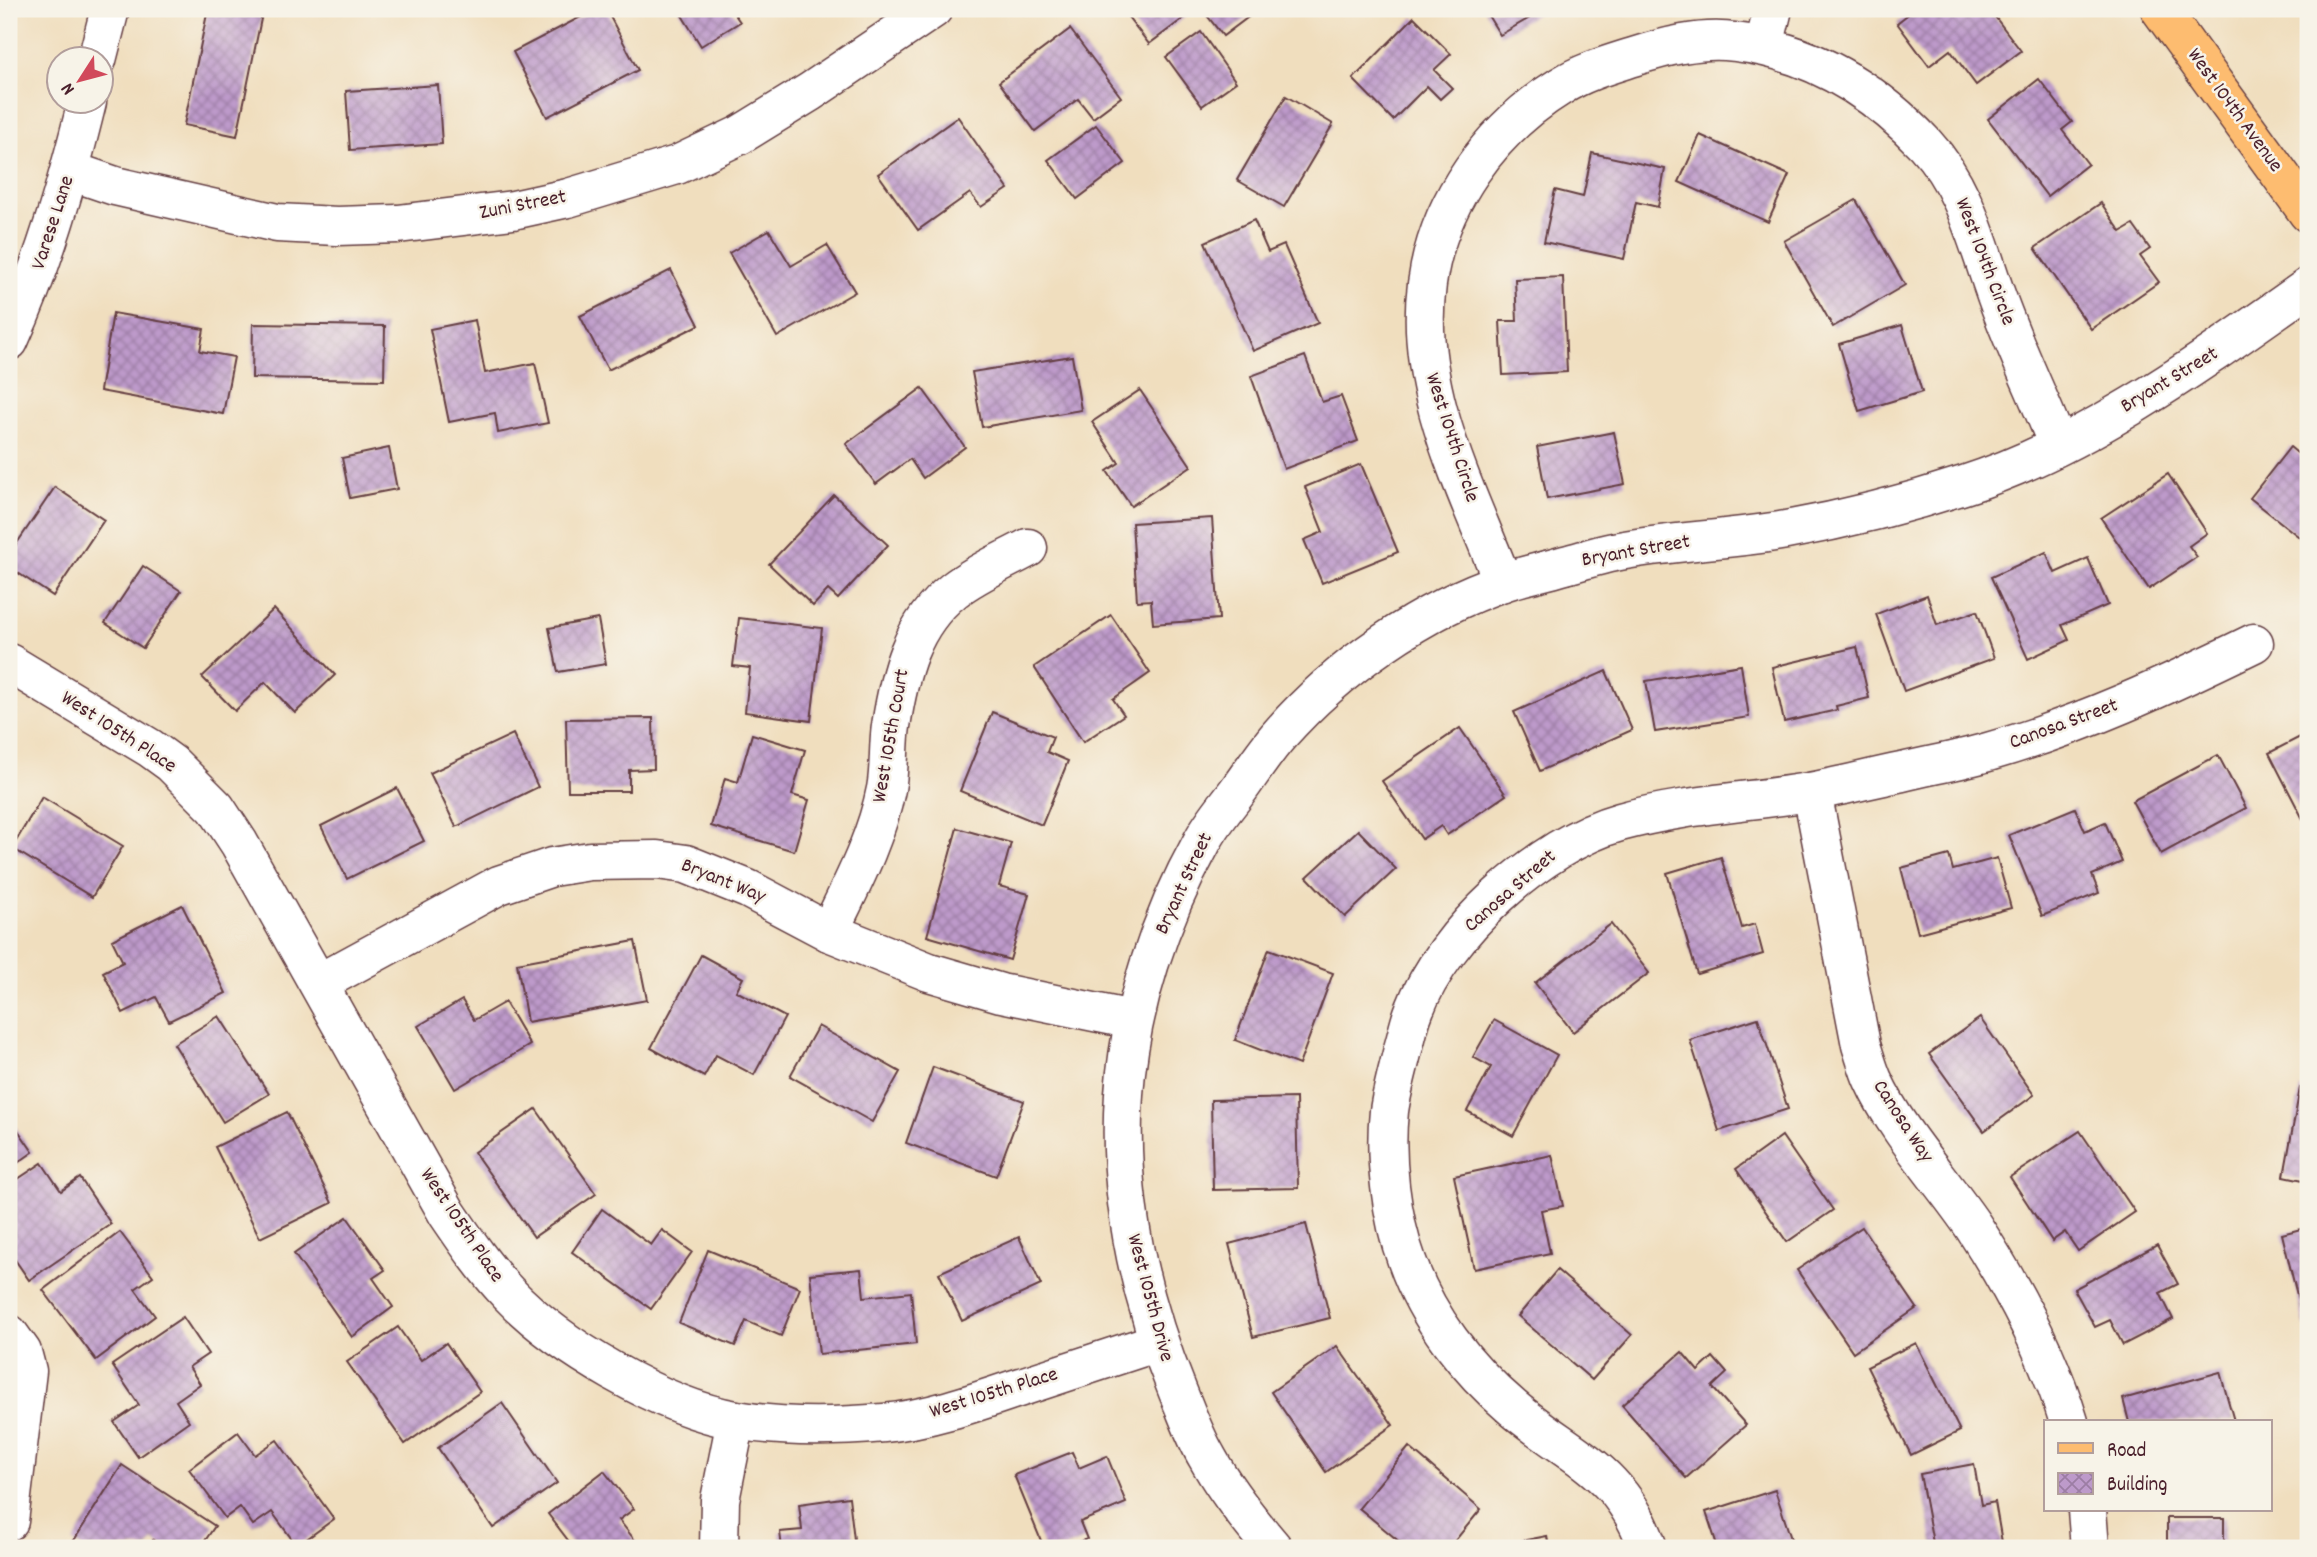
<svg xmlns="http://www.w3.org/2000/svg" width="2317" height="1557" viewBox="0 0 2317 1557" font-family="Dekko,sans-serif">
<defs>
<pattern id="building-cross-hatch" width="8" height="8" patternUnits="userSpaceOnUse" patternTransform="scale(1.75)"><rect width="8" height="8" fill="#bd9aca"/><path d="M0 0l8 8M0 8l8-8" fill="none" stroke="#9c7da4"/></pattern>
</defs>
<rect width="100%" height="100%" fill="#f7f3e8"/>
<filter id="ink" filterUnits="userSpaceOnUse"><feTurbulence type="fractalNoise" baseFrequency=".0143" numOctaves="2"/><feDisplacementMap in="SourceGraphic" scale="14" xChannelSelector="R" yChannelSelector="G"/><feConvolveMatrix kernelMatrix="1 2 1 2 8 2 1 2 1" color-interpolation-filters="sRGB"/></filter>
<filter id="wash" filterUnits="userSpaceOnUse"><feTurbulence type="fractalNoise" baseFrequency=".00686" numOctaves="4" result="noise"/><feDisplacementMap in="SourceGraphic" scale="28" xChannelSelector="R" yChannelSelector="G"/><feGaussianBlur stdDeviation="1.57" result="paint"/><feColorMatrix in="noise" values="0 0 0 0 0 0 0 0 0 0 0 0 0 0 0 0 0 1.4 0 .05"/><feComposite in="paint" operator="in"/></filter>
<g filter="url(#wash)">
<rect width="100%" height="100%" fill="#f0debe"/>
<g id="blocks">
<g fill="url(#building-cross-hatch)">
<path d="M208 9H263L237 136 184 125Z"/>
<path d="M596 9H606L638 70 547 117 513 52Z"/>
<path d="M678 9H731L740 22 701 46Z"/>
<path d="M1122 9H1196L1149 44Z"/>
<path d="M1202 9H1259L1223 36Z"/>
<path d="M1484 9H1545L1500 35Z"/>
<path d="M1915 9H1989L2021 51 1976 85 1950 50 1929 66 1897 23Z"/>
<path d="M1414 17 1451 54 1434 70 1452 88 1440 99 1427 86 1393 120 1353 79Z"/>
<path d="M1070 29 1121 97 1093 118 1078 99 1035 131 999 82Z"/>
<path d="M1201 32 1236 82 1202 106 1166 57Z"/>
<path d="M2039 79 2072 122 2062 130 2088 164 2047 196 1988 119Z"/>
<path d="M438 85 442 144 350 150 346 91Z"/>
<path d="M1286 96 1333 124 1284 207 1237 180Z"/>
<path d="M958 117 1008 189 981 207 970 193 918 230 878 174Z"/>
<path d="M1096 125 1125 163 1077 199 1048 160Z"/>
<path d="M1700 135 1789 175 1768 222 1679 182Z"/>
<path d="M1592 153 1665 169 1658 207 1636 202 1624 259 1544 242 1555 190 1583 197Z"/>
<path d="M1856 200 1905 285 1833 327 1784 241Z"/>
<path d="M2101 203 2121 232 2133 225 2150 249 2140 256 2159 282 2091 329 2035 248Z"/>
<path d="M1254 220 1268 252 1284 245 1318 323 1253 351 1205 242Z"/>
<path d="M769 230 791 266 827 245 855 292 777 337 729 253Z"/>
<path d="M671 270 699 325 608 370 580 316Z"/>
<path d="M1563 277 1567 372 1503 375 1500 321H1517L1515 279Z"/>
<path d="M113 313 204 329 200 351 234 357 223 414 100 391Z"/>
<path d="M475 320 485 373 535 363 548 423 498 433 495 413 449 422 430 329Z"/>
<path d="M253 324 385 326 384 380 252 378Z"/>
<path d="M1902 325 1922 392 1859 411 1839 344Z"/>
<path d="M1072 356 1081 410 982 427 972 372Z"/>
<path d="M1305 356 1322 402 1341 396 1358 441 1284 469 1251 376Z"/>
<path d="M922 388 965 447 923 478 910 459 876 484 846 444Z"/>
<path d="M1140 390 1191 466 1131 506 1107 471 1119 463 1092 422Z"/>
<path d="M1614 432 1625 484 1547 499 1537 447Z"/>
<path d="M2290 447 2308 462V544L2250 498Z"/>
<path d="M389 448 397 489 350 498 342 458Z"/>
<path d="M1361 464 1398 552 1322 583 1304 540 1323 532 1305 487Z"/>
<path d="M2168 474 2207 533 2189 546 2197 557 2149 589 2101 518Z"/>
<path d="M55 487 104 520 53 596 9 567V555Z"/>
<path d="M834 495 888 545 838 599 828 590 813 606 769 564Z"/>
<path d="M1212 518 1219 619 1153 624 1151 600 1137 601 1132 523Z"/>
<path d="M2046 552 2055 573 2088 558 2108 605 2062 625 2069 640 2028 659 1991 577Z"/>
<path d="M143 566 181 591 143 648 105 623Z"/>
<path d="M1927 595 1937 625 1977 611 1994 658 1904 691 1876 614Z"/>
<path d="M274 609 335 675 295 713 265 682 235 711 202 677Z"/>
<path d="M1111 615 1150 673 1113 699 1124 715 1083 742 1034 667Z"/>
<path d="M739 618 822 628 811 721 745 712 750 668 733 666Z"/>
<path d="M598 619 606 664 558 672 549 628Z"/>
<path d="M1857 647 1869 698 1836 706 1837 710 1784 722 1772 667Z"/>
<path d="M1741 665 1749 717 1655 732 1646 681Z"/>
<path d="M1606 671 1632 730 1540 771 1514 712Z"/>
<path d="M992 712 1053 737 1047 752 1068 761 1042 825 960 791Z"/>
<path d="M653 718 654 769 629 770V791H568L566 719Z"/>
<path d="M1460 728 1506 795 1447 835 1441 826 1422 839 1382 781Z"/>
<path d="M2308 733V824L2306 825 2269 753Z"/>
<path d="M513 734 538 787 456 827 430 773Z"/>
<path d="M752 734 805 750 792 795 809 800 794 851 711 826 725 778 738 782Z"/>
<path d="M2218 755 2246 808 2161 854 2132 801Z"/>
<path d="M397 788 424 841 347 879 321 826Z"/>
<path d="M42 797 123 846 92 897 12 848Z"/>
<path d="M2075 808 2085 831 2105 822 2122 862 2092 875 2099 893 2042 916 2009 835Z"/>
<path d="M957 828 1011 843 999 886 1029 894 1010 960 927 936Z"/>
<path d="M1358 830 1396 869 1345 917 1307 877Z"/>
<path d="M1949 855 1953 870 1997 858 2011 908 1918 933 1901 868Z"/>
<path d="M1721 857 1742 928 1755 924 1763 954 1697 974 1667 873Z"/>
<path d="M182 905 226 993 169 1021 156 997 123 1013 103 972 123 962 112 940Z"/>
<path d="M1611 924 1649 973 1573 1032 1535 983Z"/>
<path d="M635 941 647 1000 527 1022 517 963Z"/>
<path d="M1269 949 1333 973 1299 1065 1235 1040Z"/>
<path d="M701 955 743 978 736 991 785 1017 754 1075 716 1055 704 1077 651 1048Z"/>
<path d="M462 1000 474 1020 505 1002 530 1045 455 1089 418 1026Z"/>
<path d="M219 1016 269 1094 223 1122 174 1044Z"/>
<path d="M1758 1018 1788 1109 1719 1131 1690 1040Z"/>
<path d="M1980 1018 2034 1095 1984 1131 1929 1054Z"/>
<path d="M1494 1020 1557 1055 1513 1136 1467 1111 1491 1067 1473 1057Z"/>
<path d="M818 1026 900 1072 872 1122 790 1076Z"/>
<path d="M933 1067 1024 1101 996 1176 906 1143Z"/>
<path d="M2300 1088 2308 1090V1181L2284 1176Z"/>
<path d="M1296 1098 1298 1188 1213 1190 1211 1100Z"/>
<path d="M536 1109 596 1194 534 1237 474 1152Z"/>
<path d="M287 1112 332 1203 260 1238 215 1147Z"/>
<path d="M9 1117 33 1152 9 1169Z"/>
<path d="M2080 1131 2135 1212 2078 1251 2065 1232 2052 1241 2010 1177Z"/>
<path d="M1782 1136 1833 1210 1787 1242 1736 1169Z"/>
<path d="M1552 1155 1563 1206 1541 1210 1550 1253 1474 1269 1454 1176Z"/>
<path d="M42 1163 61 1191 80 1178 111 1224 29 1280 9 1251V1185Z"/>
<path d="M602 1209 651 1245 662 1230 692 1252 651 1309 572 1252Z"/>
<path d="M347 1217 385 1270 373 1278 393 1307 352 1337 294 1254Z"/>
<path d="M1306 1224 1330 1318 1253 1337 1229 1244Z"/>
<path d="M1862 1227 1917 1308 1853 1352 1797 1270Z"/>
<path d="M2308 1227V1327L2305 1328 2282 1234Z"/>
<path d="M120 1232 153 1276 135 1289 155 1316 96 1360 43 1290Z"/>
<path d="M1019 1237 1041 1285 962 1321 939 1273Z"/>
<path d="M2157 1245 2178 1284 2160 1293 2173 1319 2123 1345 2110 1320 2095 1327 2074 1289Z"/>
<path d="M708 1250 800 1288 781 1336 746 1321 735 1346 679 1323Z"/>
<path d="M861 1269 864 1297 911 1292 916 1344 819 1354 810 1274Z"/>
<path d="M1557 1270 1632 1335 1592 1380 1518 1316Z"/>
<path d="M183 1317 208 1354 189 1367 200 1384 176 1401 189 1421 138 1457 114 1422 139 1405 112 1365Z"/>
<path d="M398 1327 421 1360 446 1343 480 1392 405 1444 347 1362Z"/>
<path d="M1916 1343 1960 1431 1911 1455 1867 1367Z"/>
<path d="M1337 1346 1393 1425 1326 1472 1271 1392Z"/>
<path d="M1682 1352 1698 1371 1713 1357 1727 1373 1712 1387 1746 1425 1686 1478 1622 1405Z"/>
<path d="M2220 1372 2234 1421 2129 1422 2123 1399Z"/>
<path d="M502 1403 557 1483 493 1528 438 1448Z"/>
<path d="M238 1432 255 1455 277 1440 334 1519 297 1546 272 1512 253 1525 240 1507 225 1518 189 1469Z"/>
<path d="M1409 1447 1481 1509 1449 1548H1407L1359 1508Z"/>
<path d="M1072 1452 1079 1468 1107 1456 1126 1503 1080 1522 1087 1539 1064 1548H1044L1014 1475Z"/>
<path d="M1974 1464 1981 1505 1995 1502 2003 1548H1934L1920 1474Z"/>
<path d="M122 1465 215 1526 200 1548H165L153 1540 148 1548H83L73 1542Z"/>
<path d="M604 1471 634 1509 619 1520 641 1548H574L548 1514Z"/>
<path d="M1775 1490 1794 1548H1718L1706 1512Z"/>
<path d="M849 1497 855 1548H782L780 1532 802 1530 799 1504Z"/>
<rect x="2167" y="1518" width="57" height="30"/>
<path d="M1547 1536 1549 1548H1490V1547Z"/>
</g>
</g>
</g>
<g filter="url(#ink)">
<use href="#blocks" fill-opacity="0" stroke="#633c41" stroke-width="2"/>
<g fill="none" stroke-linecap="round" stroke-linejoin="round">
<defs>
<g id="minor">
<path d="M1764 46 1773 9"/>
<path d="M97 60 110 9"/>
<path d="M71 171 115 186 277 223 337 226 398 224 513 210 568 198 677 165 740 135 810 92 933 9"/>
<path d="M9 341C44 263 67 184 87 102"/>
<path d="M1503 582C1466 488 1413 388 1427 284 1438 202 1491 129 1561 86 1583 72 1608 65 1633 57 1664 47 1701 37 1735 42 1810 51 1873 89 1925 144 1965 187 1977 242 1996 295 2014 346 2038 395 2058 445"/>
<path d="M9 663 150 748 172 764 216 808 239 843 447 1213C466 1241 485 1269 508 1293 558 1346 664 1408 736 1420 782 1428 838 1427 884 1423 927 1419 971 1404 1012 1390 1061 1374 1109 1358 1158 1342"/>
<path d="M1812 792 1861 1045C1865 1057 1868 1069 1873 1080 1896 1131 1941 1179 1973 1226 2012 1286 2048 1353 2069 1422"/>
<path d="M829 932C851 886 876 840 886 789 890 768 888 746 891 726 899 674 911 624 954 590 976 573 1004 561 1028 548"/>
<path d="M319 983 499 885 552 867 590 861 657 860 686 864 748 889 829 932 929 972 1001 993 1133 1020"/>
<path d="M9 1334 22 1352 27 1371 9 1521"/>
<path d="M2087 1510 2090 1548"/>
<path d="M719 1548 720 1500 736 1420"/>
<path d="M1273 1548C1249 1520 1225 1490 1207 1457 1195 1437 1187 1414 1178 1392 1139 1297 1117 1197 1124 1094 1130 1007 1160 918 1202 842 1211 824 1225 808 1237 792 1251 773 1264 752 1280 734 1338 668 1422 609 1506 581 1525 575 1545 571 1565 565 1581 561 1598 555 1614 552 1671 541 1729 540 1786 530 1847 519 1906 504 1964 485 2087 446 2204 360 2308 287"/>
<path d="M1648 1548C1621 1469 1571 1457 1513 1408 1467 1369 1427 1318 1407 1261 1391 1218 1384 1157 1389 1111 1392 1090 1398 1070 1403 1049 1407 1036 1409 1023 1414 1011 1443 933 1541 844 1620 822 1681 805 1746 802 1809 792 1840 787 1871 778 1902 772 1931 765 1960 760 1988 752 2080 726 2168 685 2254 643"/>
</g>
<path id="major" d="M2160 9 2308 213"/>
</defs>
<use href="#minor" stroke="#633c41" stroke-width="41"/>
<use href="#major" stroke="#633c41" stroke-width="41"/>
<use href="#minor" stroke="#fff" stroke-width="38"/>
<use href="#major" stroke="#fdbc70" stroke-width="38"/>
</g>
</g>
<g text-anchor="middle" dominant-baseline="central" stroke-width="5" stroke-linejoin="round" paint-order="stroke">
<g font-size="21" fill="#4a1f2b" stroke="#f7f3e8">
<text transform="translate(2234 111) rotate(54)">West 104th Avenue</text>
<text transform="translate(523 206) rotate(-11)">Zuni Street</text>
<text transform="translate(54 223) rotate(-72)">Varese Lane</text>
<text transform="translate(1984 262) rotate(69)">West 104th Circle</text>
<text transform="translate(2170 381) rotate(-31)">Bryant Street</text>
<text transform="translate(1451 438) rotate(72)">West 104th Circle</text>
<text transform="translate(1636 552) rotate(-10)">Bryant Street</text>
<text transform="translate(2064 725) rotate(-20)">Canosa Street</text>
<text transform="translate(118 733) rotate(33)">West 105th Place</text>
<text transform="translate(892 736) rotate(-80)">West 105th Court</text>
<text transform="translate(723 882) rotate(22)">Bryant Way</text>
<text transform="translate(1185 884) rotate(-65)">Bryant Street</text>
<text transform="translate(1511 892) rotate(-41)">Canosa Street</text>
<text transform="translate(1902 1122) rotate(57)">Canosa Way</text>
<text transform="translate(461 1226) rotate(56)">West 105th Place</text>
<text transform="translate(1149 1298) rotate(75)">West 105th Drive</text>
<text transform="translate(994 1394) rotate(-17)">West 105th Place</text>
</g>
</g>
<rect width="2317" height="1557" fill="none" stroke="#f7f3e8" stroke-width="35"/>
<rect x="2044" y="1420" width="228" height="91" fill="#f7f3e8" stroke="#b29e9c" stroke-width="2"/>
<rect x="2058" y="1443" width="35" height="10" fill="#fdbc70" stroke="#b29e9c" stroke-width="2"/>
<text x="2107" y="1456" font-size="21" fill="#4a1f2b">Road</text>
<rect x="2058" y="1473" width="35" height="21" fill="url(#building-cross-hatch)" stroke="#b29e9c" stroke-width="2"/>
<text x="2107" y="1490" font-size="21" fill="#4a1f2b">Building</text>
<g transform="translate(80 80) rotate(234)"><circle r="33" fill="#f7f3e8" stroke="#b29e9c" stroke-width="2"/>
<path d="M0-5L12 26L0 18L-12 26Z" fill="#d1495b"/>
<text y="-10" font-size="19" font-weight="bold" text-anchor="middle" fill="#4a1f2b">N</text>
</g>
</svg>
